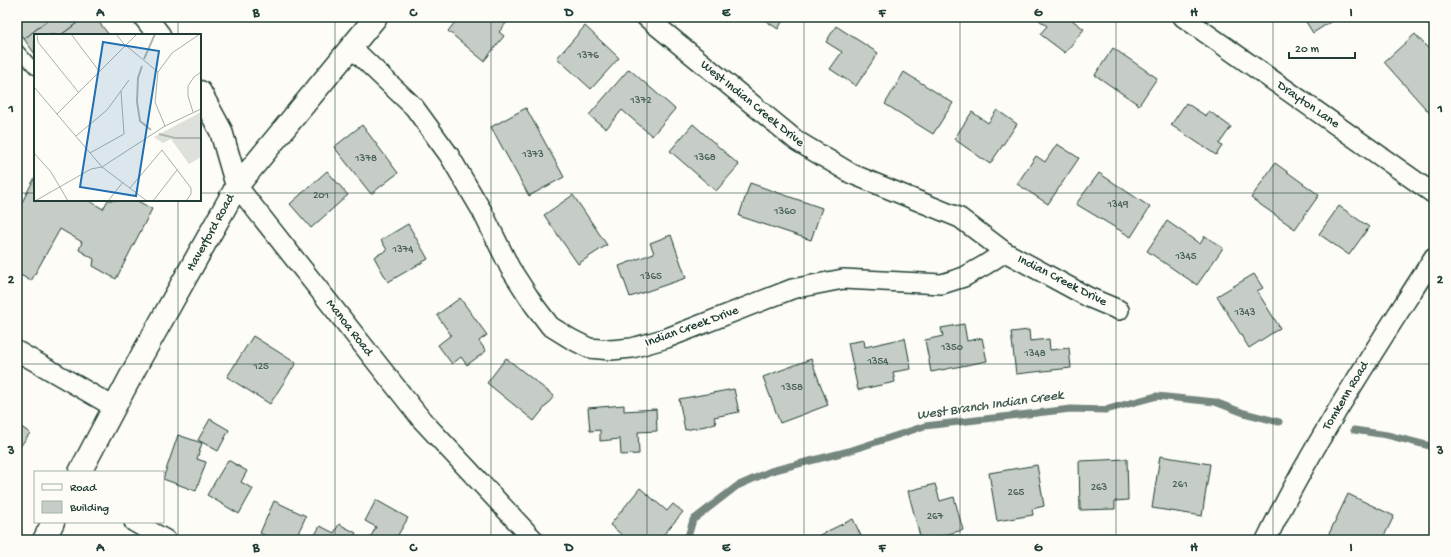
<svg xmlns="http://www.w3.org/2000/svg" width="1451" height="557" viewBox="0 0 1451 557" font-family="'Gochi Hand',sans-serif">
<rect width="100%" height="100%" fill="#fdfcf7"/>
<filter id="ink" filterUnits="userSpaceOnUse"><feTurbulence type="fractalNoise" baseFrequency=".025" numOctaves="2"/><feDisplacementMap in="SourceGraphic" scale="8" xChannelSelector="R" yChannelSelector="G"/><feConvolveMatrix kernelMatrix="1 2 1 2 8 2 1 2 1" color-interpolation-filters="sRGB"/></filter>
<g filter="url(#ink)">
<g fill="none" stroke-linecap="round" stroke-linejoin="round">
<g stroke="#75877f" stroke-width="7">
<path d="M1354 430 1387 435 1434 447"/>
<path d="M687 540 693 520 737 486 771 471 849 451 925 426 1071 409 1105 410 1157 396 1215 402 1244 413 1279 422"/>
</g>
</g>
<g fill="#c6cdc7" stroke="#1f3d34">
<path d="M19 17H52L24 39 17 30V19Z"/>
<path d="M52 17H85L61 35H35V54L24 39Z"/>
<path d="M85 17H95L109 35H61Z"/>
<path d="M459 17H511L499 32 504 36 484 61 448 31Z"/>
<path d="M760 17H785L778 29Z"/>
<path d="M1035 17H1068L1084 29 1065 53 1040 34 1047 26Z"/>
<path d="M1303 17H1338L1313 33Z"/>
<path d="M585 26 619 58 591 89 557 58Z"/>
<path d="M836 26 878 53 856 86 830 69 842 52 826 42Z"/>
<path d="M1415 34 1434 55V118L1384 62Z"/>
<path d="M1113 48 1157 78 1139 105 1095 75Z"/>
<path d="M629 69 675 109 652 136 622 110 606 129 589 115Z"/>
<path d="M904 72 953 103 933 134 885 104Z"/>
<path d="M1186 103 1206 116 1209 111 1231 127 1219 144 1222 146 1216 155 1171 125Z"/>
<path d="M526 108 564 177 529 196 491 127Z"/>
<path d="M997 110 1017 124 990 164 954 139 972 112 988 123Z"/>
<path d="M693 124 739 165 716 191 670 151Z"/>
<path d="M362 125 398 173 371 194 334 147Z"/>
<path d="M1057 144 1079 158 1048 204 1017 184 1036 156 1045 162Z"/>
<path d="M1275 163 1319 195 1295 229 1251 198Z"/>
<path d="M327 171 348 195 311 228 290 204Z"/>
<path d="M1099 173 1150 207 1131 237 1076 204Z"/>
<path d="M35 177V200H88L103 209 108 200H136L152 209 116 279 93 266 94 259 79 250 82 242 60 229 31 281 17 273V212Z"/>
<path d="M750 183 822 208 811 240 739 216Z"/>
<path d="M573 195 607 245 578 264 544 215Z"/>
<path d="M1339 206 1369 227 1349 255 1319 234Z"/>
<path d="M1167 221 1200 244 1205 236 1223 248 1197 285 1147 251Z"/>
<path d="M408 224 428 259 388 282 374 257 387 250 381 240Z"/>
<path d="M671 235 686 278 630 297 619 266 654 253 650 243Z"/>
<path d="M1254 274 1263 288 1257 291 1280 328 1249 348 1217 296Z"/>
<path d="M460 298 487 335 479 341 486 351 467 365 461 357 452 364 438 345 451 335 437 315Z"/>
<path d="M964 324 967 341 982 338 987 361 931 372 925 340 943 336 941 328Z"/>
<path d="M1029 330 1030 341 1049 339 1050 350 1069 348 1071 368 1016 374 1011 332Z"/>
<path d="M253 336 296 363 270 404 227 377Z"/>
<path d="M905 338 911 369 893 372 895 382 858 390 848 343 864 340 865 347Z"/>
<path d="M506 358 554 396 534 421 487 383Z"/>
<path d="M811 359 828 405 780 423 763 377Z"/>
<path d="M734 389 739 412 714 417 716 424 685 430 679 399Z"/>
<path d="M624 405V411L656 409 657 431 638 432 639 454 621 455 620 439 600 441V430L590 431 588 408Z"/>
<path d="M210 419 229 430 218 451 198 440Z"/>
<path d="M17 424 30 433 17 451Z"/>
<path d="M178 435 202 443 197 459 206 462 196 491 163 479Z"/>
<path d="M1160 456 1210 464 1202 516 1152 508Z"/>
<path d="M1127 459 1128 500 1115 501V509L1080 510 1079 461Z"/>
<path d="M228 460 247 471 241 482 253 489 239 514 207 495Z"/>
<path d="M1037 465 1044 506 1032 509 1033 515 997 521 989 473Z"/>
<path d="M935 484 940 501 954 497 963 530 926 540H921L908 491Z"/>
<path d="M640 488 667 511 673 504 683 512 659 540H628L610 525Z"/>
<path d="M1348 494 1394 516 1382 540H1326Z"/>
<path d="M376 500 408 518 395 540H369L376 527 365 521Z"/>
<path d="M274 501 306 516 295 540H274L260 533Z"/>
<path d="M853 519 863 540H809Z"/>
<path d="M339 524 356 533 352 540H312L320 526 334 533Z"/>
</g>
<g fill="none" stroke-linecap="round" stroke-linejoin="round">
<defs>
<path id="lane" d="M17 49 35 69"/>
<g id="street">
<path d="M646 17 797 141 852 174 960 218 1005 252 1088 297 1119 310"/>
<path d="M1183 17 1434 194"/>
<path d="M351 47 414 107 449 155 482 211 510 268 534 305 550 326 571 339 589 348 611 350 632 348 667 338 792 289 843 279 942 284 964 277 985 265 1005 252"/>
<path d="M237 186 422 420 534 540"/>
<path d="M17 351 114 407"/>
<path d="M134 522 166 540"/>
<path d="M1266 540C1314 441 1375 350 1434 257"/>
</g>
<g id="secondary">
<path d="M145 17 159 35"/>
<path d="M200 92 221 131 237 186"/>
</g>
<g id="primary">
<path d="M80 472 141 357 237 186 376 17"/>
<path d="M44 540 53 522"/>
</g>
</defs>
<use href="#lane" stroke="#1f3d34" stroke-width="13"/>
<use href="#street" stroke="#1f3d34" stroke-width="22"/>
<use href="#secondary" stroke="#1f3d34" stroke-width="25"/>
<use href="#primary" stroke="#1f3d34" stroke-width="25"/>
<use href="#lane" stroke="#fdfcf7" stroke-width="10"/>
<use href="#street" stroke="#fdfcf7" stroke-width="19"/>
<use href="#secondary" stroke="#fdfcf7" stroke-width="22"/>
<use href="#primary" stroke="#fdfcf7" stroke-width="22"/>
</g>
</g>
<path fill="none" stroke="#1f3d34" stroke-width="1" stroke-opacity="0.55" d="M178 17V35M335 17V540M491 17V540M647 17V540M804 17V540M960 17V540M1116 17V540M1273 17V540M17 193H35M200 193H1434M178 200V540M17 364H1434"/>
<g text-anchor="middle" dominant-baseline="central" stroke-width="3" stroke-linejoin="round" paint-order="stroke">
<g font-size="11" fill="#496159">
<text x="588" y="56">1376</text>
<text x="641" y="101">1372</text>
<text x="533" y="155">1373</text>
<text x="705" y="158">1368</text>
<text x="366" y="159">1378</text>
<text x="321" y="196">201</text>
<text x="1118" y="205">1349</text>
<text x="785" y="212">1360</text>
<text x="403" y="250">1374</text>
<text x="1186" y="257">1345</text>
<text x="651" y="277">1365</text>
<text x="1245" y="313">1343</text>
<text x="952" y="348">1350</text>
<text x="1035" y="354">1348</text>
<text x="878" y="362">1354</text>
<text x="261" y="367">125</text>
<text x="792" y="388">1358</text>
<text x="1180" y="485">261</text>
<text x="1099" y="488">263</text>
<text x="1016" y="493">265</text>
<text x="935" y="517">267</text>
</g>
<g font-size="13" fill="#1f3d34" stroke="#fdfcf7">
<text transform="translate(752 104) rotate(39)">West Indian Creek Drive</text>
<text transform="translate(1308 105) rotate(35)">Drayton Lane</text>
<text transform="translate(211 233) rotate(-61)">Haverford Road</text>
<text transform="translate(1062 281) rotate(27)">Indian Creek Drive</text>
<text transform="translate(692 327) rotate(-20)">Indian Creek Drive</text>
<text transform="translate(349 328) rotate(52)">Manoa Road</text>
<text transform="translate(1346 396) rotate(-59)">Tomkenn Road</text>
</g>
<g font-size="14" font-style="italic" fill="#435c53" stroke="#fdfcf7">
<text transform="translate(990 406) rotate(-8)">West Branch Indian Creek</text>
</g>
</g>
<g transform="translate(34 34)">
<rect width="167" height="167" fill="#fdfcf7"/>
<path d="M167 78V123L155 130 137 105 129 109 120 103Z" fill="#dde0db"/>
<path fill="none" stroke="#aeb8b1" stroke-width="2" d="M110 25 121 0M108 32 104 44 103 68 106 87 117 96M125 100 141 104H167"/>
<path fill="none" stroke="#a4b0a9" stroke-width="1" d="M3 0 4 8 45 59M37 0 65 37M82 0 90 10 124 38M0 53 68 133 113 167M159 78 154 62V52L160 43 167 38M23 80 103 0M131 92 121 68 124 38 138 19 166 0M42 102 73 76 95 46M0 119 17 138 34 167M56 119 90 100 87 57M68 133 131 92 167 75M96 154 128 116 157 154V160L152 167M1 167 57 135 68 133M74 167 89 148M119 167 143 136"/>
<path fill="#1f6fb2" fill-opacity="0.15" stroke="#1f6fb2" stroke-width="2" d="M69 8 125 17 102 162 46 153Z"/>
<rect width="167" height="167" fill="none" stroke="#1f3d34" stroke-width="2"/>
</g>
<rect width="1451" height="557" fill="none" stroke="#fdfcf7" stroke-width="44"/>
<rect x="34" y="471" width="130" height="52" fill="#fdfcf7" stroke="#a4b0a9"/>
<rect x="42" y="484" width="20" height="6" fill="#fdfcf7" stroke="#a4b0a9"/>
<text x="70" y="491" font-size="12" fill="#1f3d34">Road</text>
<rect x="42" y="501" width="20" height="12" fill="#c6cdc7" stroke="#a4b0a9"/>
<text x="70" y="511" font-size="12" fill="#1f3d34">Building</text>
<path d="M1289 52v6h66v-6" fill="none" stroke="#1f3d34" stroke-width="2"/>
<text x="1295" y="52" font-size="12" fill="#1f3d34" stroke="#fdfcf7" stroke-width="3" paint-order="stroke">20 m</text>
<rect x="22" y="22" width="1407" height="513" fill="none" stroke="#1f3d34" stroke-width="1.5"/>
<g font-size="13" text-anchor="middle" font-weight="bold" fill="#1f3d34">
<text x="100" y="16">A</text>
<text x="256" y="16">B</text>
<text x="413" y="16">C</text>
<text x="569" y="16">D</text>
<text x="726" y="16">E</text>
<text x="882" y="16">F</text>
<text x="1038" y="16">G</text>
<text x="1194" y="16">H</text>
<text x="1351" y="16">I</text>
<text x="11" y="112">1</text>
<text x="1440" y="112">1</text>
<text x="11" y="283">2</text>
<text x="1440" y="283">2</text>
<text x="11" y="454">3</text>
<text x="1440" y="454">3</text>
<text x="100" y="551">A</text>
<text x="256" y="551">B</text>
<text x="413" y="551">C</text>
<text x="569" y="551">D</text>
<text x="726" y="551">E</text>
<text x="882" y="551">F</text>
<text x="1038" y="551">G</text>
<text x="1194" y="551">H</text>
<text x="1351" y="551">I</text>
</g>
</svg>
